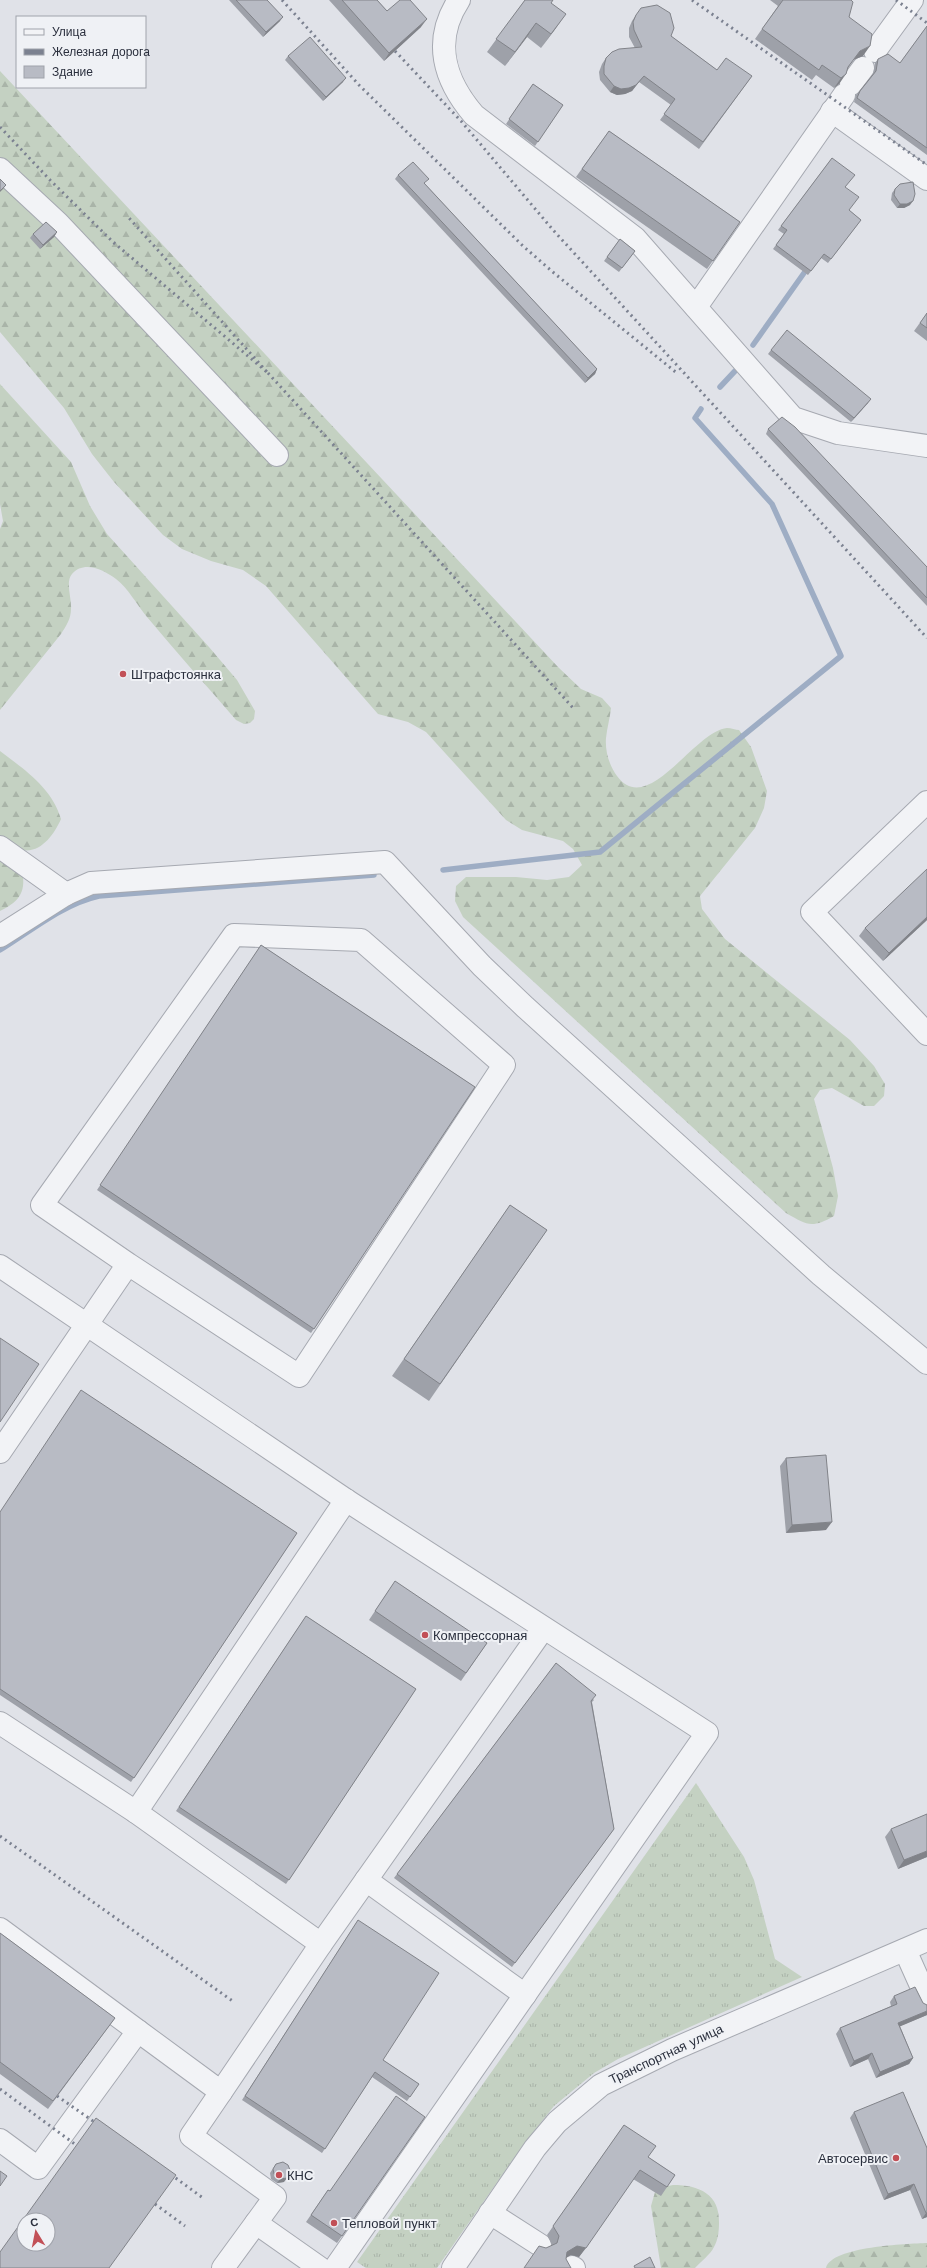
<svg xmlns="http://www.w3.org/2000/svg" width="927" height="2268" viewBox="0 0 927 2268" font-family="'Work Sans',sans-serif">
<defs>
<pattern id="grass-tufts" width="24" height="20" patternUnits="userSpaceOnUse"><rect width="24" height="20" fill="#c4d1c2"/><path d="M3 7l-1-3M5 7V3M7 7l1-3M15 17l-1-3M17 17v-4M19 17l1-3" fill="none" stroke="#a9b4a8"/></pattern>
<pattern id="forest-firs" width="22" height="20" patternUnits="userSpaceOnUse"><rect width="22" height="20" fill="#c4d1c2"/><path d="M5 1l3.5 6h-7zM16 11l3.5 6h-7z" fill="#a9b4a8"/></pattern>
</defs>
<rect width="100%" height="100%" fill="#e0e2e8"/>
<path fill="url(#grass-tufts)" d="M696 1783 744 1857 754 1880 775 1959 802 1977 618 2059 594 2073 554 2106 524 2144 437 2268H366L357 2262Z"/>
<g fill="url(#forest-firs)">
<path d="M0 71 558 667 581 689 602 698 611 708C610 718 607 728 606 738 605 751 609 765 617 776 648 818 694 731 727 728 731 728 736 730 739 730L751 747 767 791 764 808 755 828 700 896 702 909 725 939 850 1040 874 1066 885 1084 884 1096 874 1106H864L832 1088 820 1090 814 1099 833 1168 838 1196 834 1216C811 1229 807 1225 786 1213L463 917 455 901 456 886 466 877H516L547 880 569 877 582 865 573 849 563 841 522 830 506 820 426 732 408 722 378 714 266 586 243 570 211 561 182 549 163 535 114 482 92 454 64 408 0 332Z"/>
<path d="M0 384 71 462 90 506 107 534 209 647 237 680 255 711 254 719 250 723 244 724 236 720C207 686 176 652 147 617 137 605 128 588 116 579 104 570 84 560 72 574 65 582 72 599 71 609 71 619 66 626 61 634L0 710V529L3 521 0 504Z"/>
<path d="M0 751C25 770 52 788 61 819 54 835 39 856 19 849 12 847 6 841 0 837Z"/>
<path d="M0 857 23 877C25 895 16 903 0 911Z"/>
<path d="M673 2185C699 2185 720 2194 719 2223 719 2231 718 2240 714 2247 710 2255 701 2261 695 2268H661L651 2206 655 2192 663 2187Z"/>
<path d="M927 2243V2268H826C832 2246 907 2244 927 2243Z"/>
</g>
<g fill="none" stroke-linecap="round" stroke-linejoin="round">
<g stroke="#9eadc4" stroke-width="5.5">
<path d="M753 345 804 273"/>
<path d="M720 387 735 371"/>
<path d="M443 870 600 852 841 656 772 504 695 418 701 409"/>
<path d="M0 950C31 931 63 904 99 896L374 875"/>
</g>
<defs>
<g id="minor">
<path d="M459 0C432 41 444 80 474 115L635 238 793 418 838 433 927 446"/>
<path d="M875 51 912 0"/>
<path d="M851 84 863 68"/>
<path d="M832 111 927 179"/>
<path d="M0 169 58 223 277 455"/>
<path d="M696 307 844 95"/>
<path d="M927 802 812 912 927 1034"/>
<path d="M0 847 66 894"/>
<path d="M0 936 66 894 91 883 385 862 482 966 525 1007 821 1275 927 1363"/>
<path d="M0 1266 346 1500 707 1733 335 2268"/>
<path d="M0 1452 128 1264 299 1376 504 1065 361 940 234 935 42 1205 128 1264"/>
<path d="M0 1723 136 1812 321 1944"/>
<path d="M136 1812 346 1500"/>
<path d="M366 1880 525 1995"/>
<path d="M0 1929 138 2031 38 2168 0 2140"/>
<path d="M905 1950 927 1999"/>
<path d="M138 2031 221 2092 321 1944 543 1629"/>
<path d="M221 2092 191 2136 275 2197 223 2268"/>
<path d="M490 2213 540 2245"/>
<path d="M256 2223 320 2268"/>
<path d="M572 2267 574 2268"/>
<path d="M453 2268 535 2148 557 2122 601 2085 672 2050 927 1940"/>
</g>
</defs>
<use href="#minor" stroke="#a6a9b1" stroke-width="24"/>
<use href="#minor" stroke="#f2f3f6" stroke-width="22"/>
<g stroke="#7b8190" stroke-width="3" stroke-dasharray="2 4" stroke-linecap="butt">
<path d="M282 0 359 85 523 246 554 273 678 374"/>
<path d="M692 0 927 165"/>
<path d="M896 0 927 23"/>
<path d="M395 51 461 121 553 230 927 638"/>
<path d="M0 127 50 180 113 242 268 373 129 218"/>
<path d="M268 373 575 710"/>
<path d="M0 1836 234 2002"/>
<path d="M0 2089 76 2145"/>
<path d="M57 2096 103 2128"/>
<path d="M166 2171 203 2198"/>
<path d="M155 2204 185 2226"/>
</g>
</g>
<g fill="#9ea1a9">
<path d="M229 0H267L280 21 263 37Z"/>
<path d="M329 0H377L387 11 421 27 384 61Z"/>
<path d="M525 0H553L551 3 556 28 541 48 527 37 505 66 487 52Z"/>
<path d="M770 0H851L849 17 863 56 853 60 848 68 839 84 834 88 816 75 812 80 755 39 778 6Z"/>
<path d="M636 15 671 36 717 70 752 76 699 149 660 120 671 105 639 82 632 91 625 94 617 95 610 92 600 80 599 72 602 64 606 58 635 48 629 37V28L632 21Z"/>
<path d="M927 26V155L854 102 856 95 873 74 875 63 878 59 900 63Z"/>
<path d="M288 56 343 82 323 101 285 60Z"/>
<path d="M533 84 563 105 535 146 506 124Z"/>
<path d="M609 131 740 222 707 269 576 177Z"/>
<path d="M832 158 845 187 849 210 861 220 828 263 821 258 808 275 773 249 784 234 778 230Z"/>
<path d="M398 175 425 184 597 369 595 374 585 383 395 179Z"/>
<path d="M895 189 910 205 904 208H897L891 200 892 193Z"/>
<path d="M57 232 54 237 40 249 30 238 33 234Z"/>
<path d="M620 239 635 251 619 272 604 261Z"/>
<path d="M927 313V341L914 331Z"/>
<path d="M771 350 868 403 851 422 768 354Z"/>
<path d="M768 429 927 567V606L766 434Z"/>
<path d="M927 920 883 961 859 936 865 928Z"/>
<path d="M261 945 475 1087 311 1333 97 1190Z"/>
<path d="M510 1205 547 1230 429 1401 392 1376Z"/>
<path d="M786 1458 826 1530 786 1533 780 1466Z"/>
<path d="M0 1512 297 1533 131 1782 0 1695Z"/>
<path d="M389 1590 487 1643 461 1681 369 1620Z"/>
<path d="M306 1616 416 1689 286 1884 176 1811Z"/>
<path d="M556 1663 594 1700 592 1702 614 1829 512 1967 394 1878Z"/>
<path d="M891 1829 927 1857 898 1869 885 1837Z"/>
<path d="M358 1920 383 2060 419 2084 407 2101 372 2077 322 2153 242 2100Z"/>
<path d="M0 1933 115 2018 48 2109 0 2074Z"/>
<path d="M894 1996 927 2015 900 2026 913 2058 909 2064 876 2078 868 2059 850 2067 836 2034 840 2028 891 2006 890 2002Z"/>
<path d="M854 2112 927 2148V2217L922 2219 910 2190 884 2200 850 2118Z"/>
<path d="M425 2117 337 2243 306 2222 328 2190 330 2191Z"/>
<path d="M624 2125 648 2157 675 2175 661 2196 633 2179 579 2257 571 2255 552 2245 547 2235Z"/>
<path d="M276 2164 284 2182 277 2183 271 2179 270 2173Z"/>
</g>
<g fill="#818389">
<path d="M566 14 556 28 541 48 551 34Z"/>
<path d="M283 17 280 21 263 37 266 32Z"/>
<path d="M427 19 421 27 384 61 389 53Z"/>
<path d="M536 23 527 37 505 66 515 52Z"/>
<path d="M870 46 863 56 853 60 841 76 860 51Z"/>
<path d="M846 74 839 84 834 88 841 78Z"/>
<path d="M644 76 639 82 632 91 625 94 617 95 610 92 614 86Z"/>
<path d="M346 78 343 82 323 101 326 97Z"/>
<path d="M6 185 3 189 0 192V191Z"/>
<path d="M913 201 910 205 904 208H897L900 204Z"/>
<path d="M57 232 54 237 40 249 43 245Z"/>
<path d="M597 369 595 374 585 383 588 378Z"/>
<path d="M871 399 868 403 851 422 854 418Z"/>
<path d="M927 917V920L883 961 889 953Z"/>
<path d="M832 1522 826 1530 786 1533 792 1525Z"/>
<path d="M927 1851V1857L898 1869 904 1860Z"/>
<path d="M927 2011V2015L894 2029 898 2023Z"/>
<path d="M872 2053 868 2059 850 2067 854 2061Z"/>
<path d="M913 2058 909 2064 876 2078 880 2072Z"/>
<path d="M287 2178 284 2182 277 2183 280 2179Z"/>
<path d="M914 2184 910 2190 884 2200 888 2194Z"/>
<path d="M926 2213H927V2217L922 2219Z"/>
<path d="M577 2246 586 2248 579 2257 571 2255 561 2261 567 2252Z"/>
</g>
<g fill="#b8bbc4" stroke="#818389" fill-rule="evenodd">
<path d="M236 0H267L283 17 266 32Z"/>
<path d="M342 0H377L387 11 400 0H410L427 19 389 53Z"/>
<path d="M525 0H553L551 3 566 14 551 34 536 23 515 52 496 39Z"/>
<path d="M783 0H851L853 2 849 17 872 34 870 46 860 51 848 67 846 74 841 78 822 65 819 70 762 29Z"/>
<path d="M657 5 670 13 674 28 671 36 717 70 726 58 752 76 703 142 664 114 675 99 644 76 636 85 629 88 621 89 614 86 604 74V66L606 58 612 52 619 49 642 47 634 30 633 22 636 15 641 8Z"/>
<path d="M927 26V148L857 98 860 91 876 71 878 59 888 54 900 63Z"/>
<path d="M310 37 346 78 326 97 288 56Z"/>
<path d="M533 84 563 105 538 142 509 119Z"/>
<path d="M609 131 740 222 713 261 582 169Z"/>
<path d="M832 158 855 175 845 187 859 197 849 210 861 220 831 259 824 254 811 271 776 245 787 230 781 226Z"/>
<path d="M413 162 429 179 424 183 597 369 588 378 398 175Z"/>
<path d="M0 179 6 185 0 191Z"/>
<path d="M913 182 915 194 913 201 907 204H900L894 195 895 189 900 184Z"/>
<path d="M46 222 57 232 43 245 33 234Z"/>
<path d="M620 239 635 251 622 268 607 257Z"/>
<path d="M927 313V328L920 323Z"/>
<path d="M787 330 871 399 854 418 771 350Z"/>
<path d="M782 417 795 427 927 567V598L768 429Z"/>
<path d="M927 869V917L889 953 865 928Z"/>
<path d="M261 945 475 1087 314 1329 100 1185Z"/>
<path d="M510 1205 547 1230 440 1384 404 1359Z"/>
<path d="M0 1338 39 1364 0 1422Z"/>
<path d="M81 1390 297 1533 134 1778 0 1689V1512Z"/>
<path d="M826 1455 832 1522 792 1525 786 1458Z"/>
<path d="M395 1581 487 1643 466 1673 375 1611Z"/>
<path d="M306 1616 416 1689 289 1880 179 1807Z"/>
<path d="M556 1663 596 1695 591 1701 614 1829 515 1963 397 1874Z"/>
<path d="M927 1814V1851L904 1860 891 1829Z"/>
<path d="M358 1920 439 1973 383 2060 419 2084 410 2097 375 2072 325 2149 245 2096Z"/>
<path d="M0 1933 115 2018 53 2101 0 2062Z"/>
<path d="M915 1987 923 2003 927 2005V2011L898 2023 913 2058 880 2072 872 2053 854 2061 840 2028 897 2004 894 1996Z"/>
<path d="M903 2092 927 2148V2213H926L914 2184 888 2194 854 2112Z"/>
<path d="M396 2096 425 2117 342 2236 311 2215 328 2190 330 2191Z"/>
<path d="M96 2118 176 2175 109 2268H0V2252ZM24 2220H48V2244H24Z"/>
<path d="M624 2125 656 2146 648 2157 675 2175 667 2187 640 2170 586 2248 577 2246 567 2252 566 2259 571 2268H524L539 2246 546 2248 557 2243 559 2236 553 2226Z"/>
<path d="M283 2162 288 2165 290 2170 287 2178 280 2179 274 2174 273 2169 276 2164Z"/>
<path d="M0 2171 7 2176 0 2186Z"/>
<path d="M650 2257 655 2268H635L634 2266Z"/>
</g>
<g fill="#c25057" stroke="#eff1f5" stroke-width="1.5">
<circle cx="123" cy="674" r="4"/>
<circle cx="425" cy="1635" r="4"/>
<circle cx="896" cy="2158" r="4"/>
<circle cx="279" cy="2175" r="4"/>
<circle cx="334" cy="2223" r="4"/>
</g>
<g text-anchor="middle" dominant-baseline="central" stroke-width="4" stroke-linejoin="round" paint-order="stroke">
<g font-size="13" fill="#2a2f3d" stroke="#eff1f5" text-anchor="start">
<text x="131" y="674">Штрафстоянка</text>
<text x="433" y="1635">Компрессорная</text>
<text x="888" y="2158" text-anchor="end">Автосервис</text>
<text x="287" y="2175">КНС</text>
<text x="342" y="2223">Тепловой пункт</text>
</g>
<g font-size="13" fill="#2a2f3d" stroke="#eff1f5">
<text transform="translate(666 2054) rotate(-25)">Транспортная улица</text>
</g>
</g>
<rect x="16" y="16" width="130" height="72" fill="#eff1f5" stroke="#a0a3ab"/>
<rect x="24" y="29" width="20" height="6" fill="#f2f3f6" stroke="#a0a3ab"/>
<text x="52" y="36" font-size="12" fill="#2a2f3d">Улица</text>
<rect x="24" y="49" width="20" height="6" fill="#7b8190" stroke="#a0a3ab"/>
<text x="52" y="56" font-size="12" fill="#2a2f3d">Железная дорога</text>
<rect x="24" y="66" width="20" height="12" fill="#b8bbc4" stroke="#a0a3ab"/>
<text x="52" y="76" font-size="12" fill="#2a2f3d">Здание</text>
<g transform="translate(36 2232) rotate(350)"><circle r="19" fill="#eff1f5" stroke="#a0a3ab"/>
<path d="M0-3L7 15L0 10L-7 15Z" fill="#c25057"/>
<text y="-6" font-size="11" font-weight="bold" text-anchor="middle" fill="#2a2f3d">С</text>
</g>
</svg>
